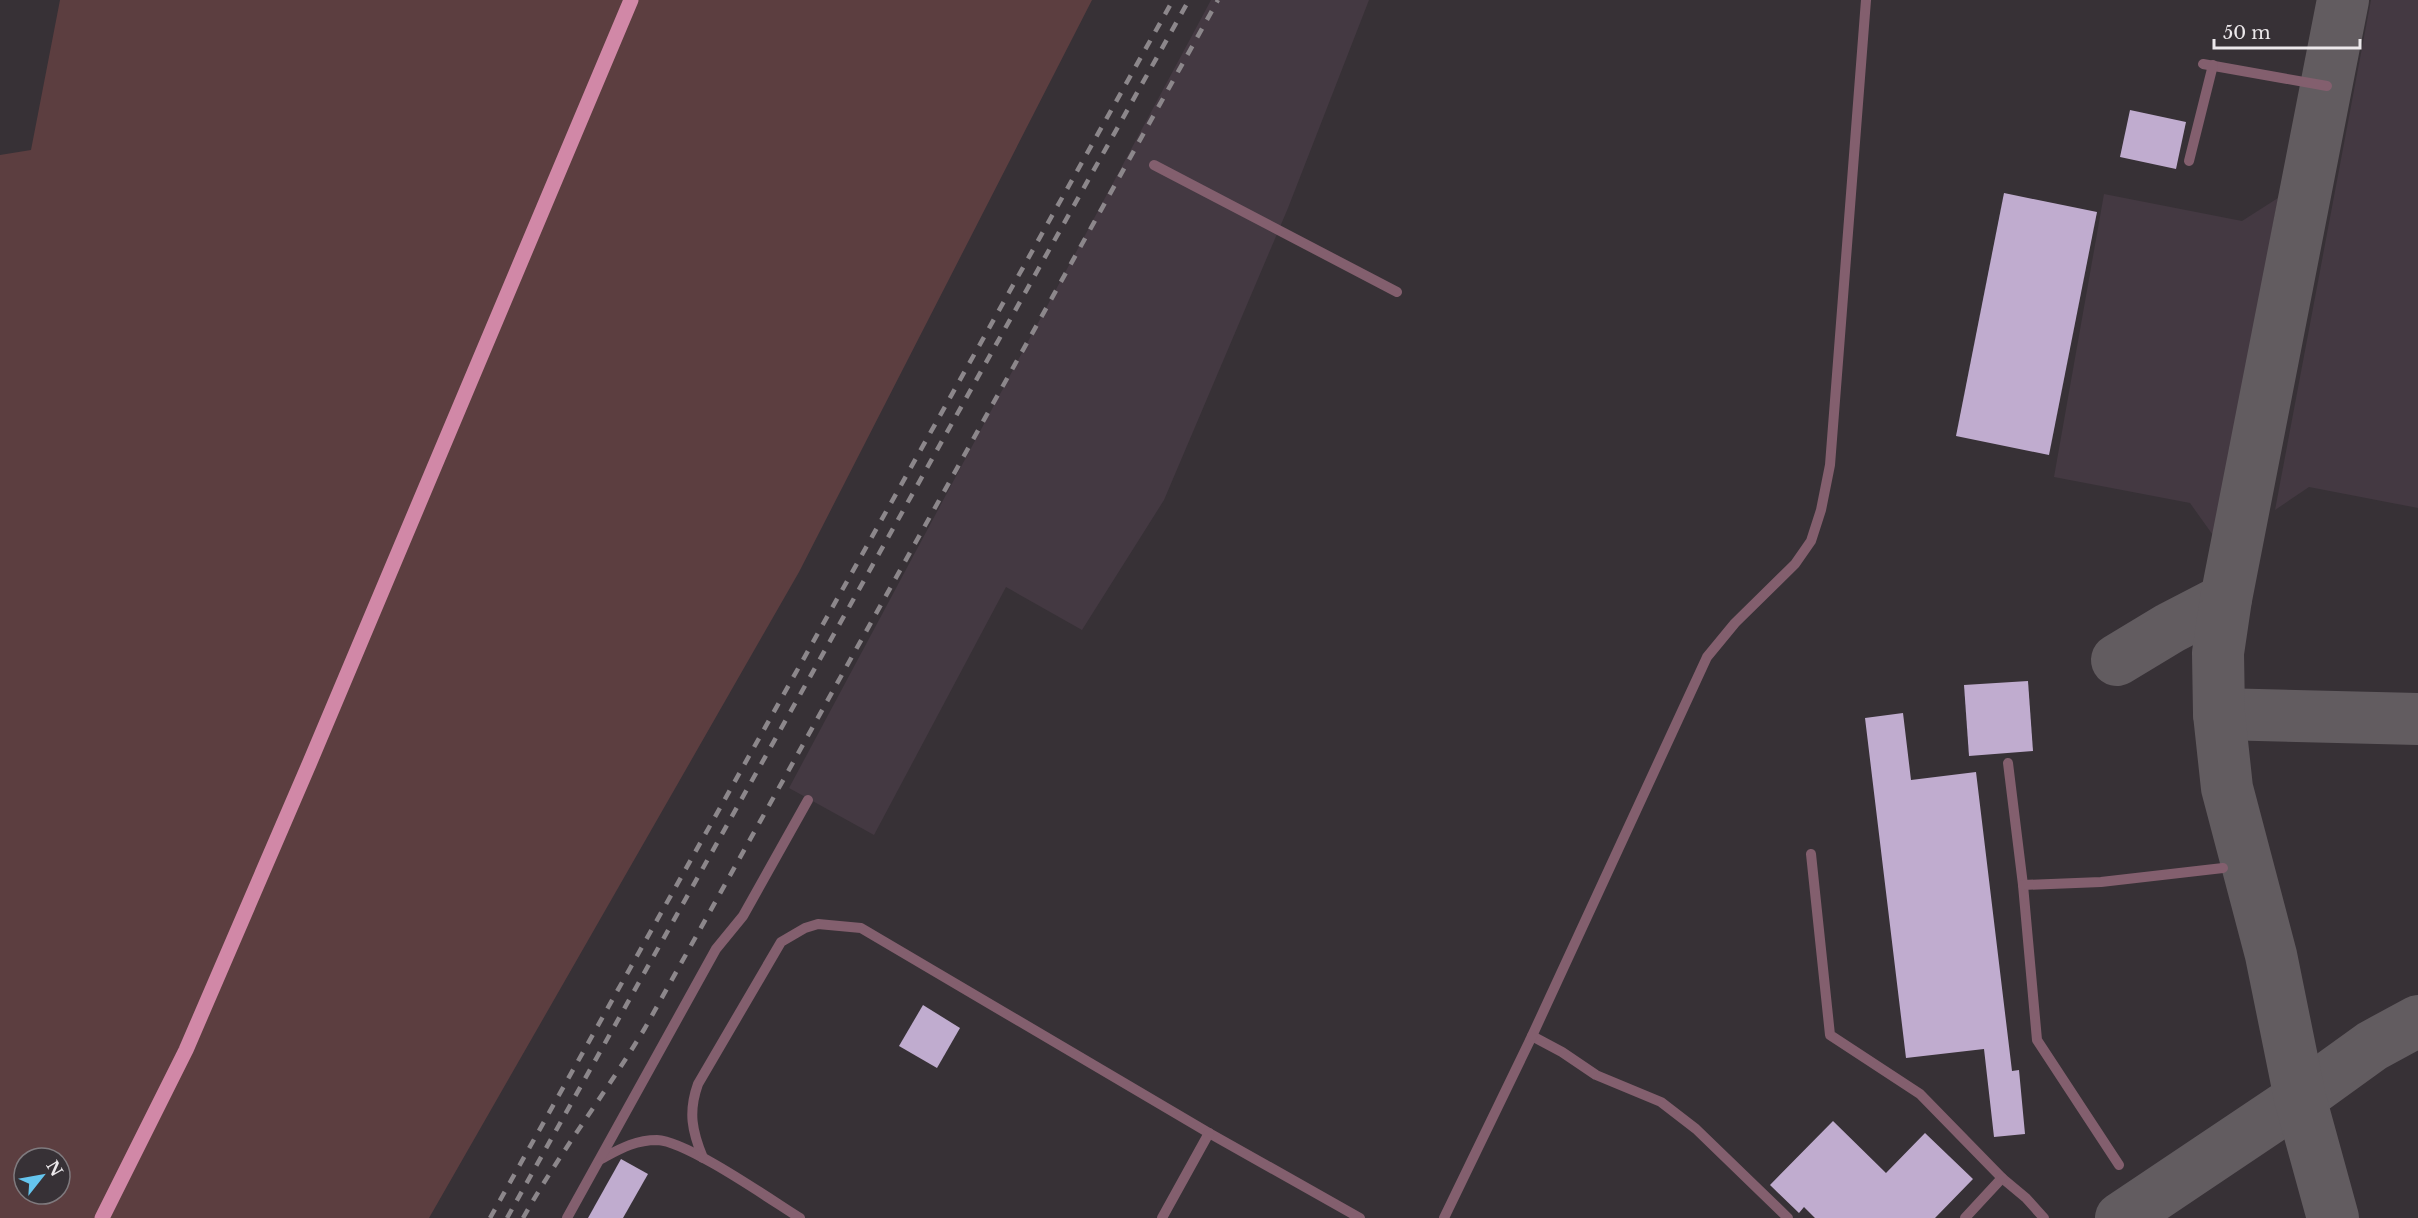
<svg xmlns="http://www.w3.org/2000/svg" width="2418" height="1218" viewBox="0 0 2418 1218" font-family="'Libre Baskerville',serif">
<rect width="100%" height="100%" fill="#373136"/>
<g fill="#443942">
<path d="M1211 0H1369L1288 208 1164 500 1082 630 1006 587 874 835 789 788Z"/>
<path d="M2371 0H2418V508L2309 487 2275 510Z"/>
<path d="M2104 194 2242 221 2278 198 2215 538 2190 503 2054 477Z"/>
</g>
<path fill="#5c3e40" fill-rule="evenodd" d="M60 0H1092L799 572 429 1218H0V155L31 150ZM24 1158H60V1194H24Z"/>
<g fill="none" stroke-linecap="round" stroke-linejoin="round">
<g stroke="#625c60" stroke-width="52">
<path d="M2117 660 2170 628 2226 599"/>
<path d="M2219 714 2418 719"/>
<path d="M2121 1218 2300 1098 2372 1046 2418 1021"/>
<path d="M2333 1218 2300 1098 2271 955 2227 788 2219 714 2218 653 2226 599 2343 0"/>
</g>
</g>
<g fill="#c0accf">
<path d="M2130 110 2186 122 2176 169 2120 157Z"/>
<path d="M2004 193 2097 212 2049 455 1956 436Z"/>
<path d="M2028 681 2033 751 1969 756 1964 685Z"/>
<path d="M1903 713 1911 780 1976 772 2012 1071 2019 1070 2025 1134 1994 1137 1984 1049 1906 1058 1865 718Z"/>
<path d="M923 1005 960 1028 937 1068 899 1046Z"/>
<path d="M1833 1121 1886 1173 1925 1133 1973 1179 1935 1218H1815L1804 1207 1799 1213 1770 1185Z"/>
<path d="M621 1159 648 1174 623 1218H588Z"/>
</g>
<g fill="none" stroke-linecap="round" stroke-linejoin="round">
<g stroke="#835f6e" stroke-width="10">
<path d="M2203 64 2327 86"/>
<path d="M2189 161 2213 65"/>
<path d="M1154 165 1397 292"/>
<path d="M2008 763 2023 885 2037 1040 2119 1165"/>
<path d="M1811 854 1830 1035 1920 1094 2002 1178 2026 1198 2044 1218"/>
<path d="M2023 885 2101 882 2223 868"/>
<path d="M1532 1036 1562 1052 1596 1075 1661 1102 1696 1129 1788 1218"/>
<path d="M703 1158C692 1131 688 1112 698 1084L781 942 805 928 818 924 861 928 1209 1133 1360 1218"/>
<path d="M601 1159C620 1149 635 1140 657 1140 687 1141 771 1200 800 1218"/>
<path d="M567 1218 716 949 743 916 808 800"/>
<path d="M1162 1218 1209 1133"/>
<path d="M1444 1218 1532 1036 1707 657 1735 623 1795 564 1811 541 1821 510 1830 465 1866 0"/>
<path d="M1965 1218 2002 1178"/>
</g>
<path stroke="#d188a7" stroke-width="15" d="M102 1218 186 1050 310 762 631 0"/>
<g stroke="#8c878b" stroke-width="4.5" stroke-dasharray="10 10" stroke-linecap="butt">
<path d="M490 1218 1173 0"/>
<path d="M507 1218 1189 0"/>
<path d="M523 1218C560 1152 606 1093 645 1028L1218 0"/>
</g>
</g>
<g transform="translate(42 1176) rotate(59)"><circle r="28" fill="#373136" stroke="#7f7a7e" stroke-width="1.5"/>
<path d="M0-4.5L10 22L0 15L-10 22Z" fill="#65c5ee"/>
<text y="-9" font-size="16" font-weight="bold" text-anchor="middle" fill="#ece8eb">N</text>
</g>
<path d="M2214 39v9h146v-9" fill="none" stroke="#ece8eb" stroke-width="3"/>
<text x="2223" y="39" font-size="18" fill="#ece8eb" stroke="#373136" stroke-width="4.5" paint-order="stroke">50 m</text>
</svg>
